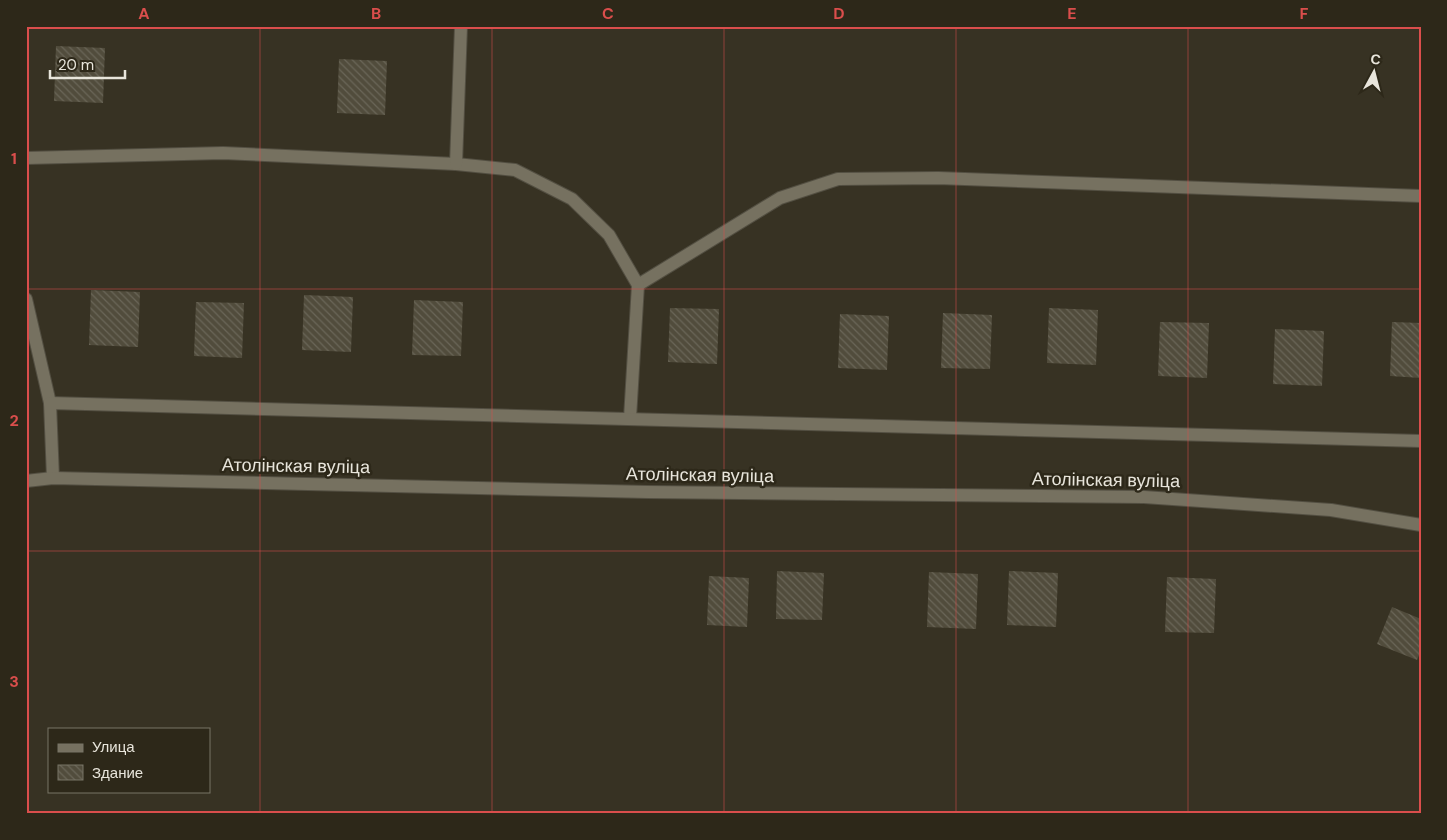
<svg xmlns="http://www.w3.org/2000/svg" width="1447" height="840" viewBox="0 0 1447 840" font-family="'DM Sans',sans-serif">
<defs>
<pattern id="building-back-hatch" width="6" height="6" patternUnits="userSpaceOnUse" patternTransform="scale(1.25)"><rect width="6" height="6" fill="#514c3c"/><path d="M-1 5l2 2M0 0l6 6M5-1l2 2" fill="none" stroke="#6a6658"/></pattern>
</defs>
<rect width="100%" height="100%" fill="#373223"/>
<g fill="url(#building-back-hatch)">
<path d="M56 46 105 48 103 103 54 101Z"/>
<path d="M339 59 387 61 385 115 337 113Z"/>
<path d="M91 290 140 292 138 347 89 345Z"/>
<path d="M304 295 353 297 351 352 302 350Z"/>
<path d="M414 300 463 302 461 356 412 355Z"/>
<path d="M196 302 244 303 242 358 194 356Z"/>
<path d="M670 308 719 309 717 364 668 362Z"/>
<path d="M1049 308 1098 310 1096 365 1047 363Z"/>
<path d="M943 313 992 315 990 369 941 368Z"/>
<path d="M840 314 889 316 887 370 838 368Z"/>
<path d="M1160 322 1209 323 1207 378 1158 376Z"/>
<path d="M1392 322 1421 323V378L1390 376Z"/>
<path d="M1275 329 1324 331 1322 386 1273 384Z"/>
<path d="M777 571 824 573 822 620 776 619Z"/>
<path d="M1009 571 1058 573 1056 627 1007 625Z"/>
<path d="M929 572 978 574 976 629 927 627Z"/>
<path d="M709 576 749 578 747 627 707 625Z"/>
<path d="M1167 577 1216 579 1214 633 1165 632Z"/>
<path d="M1392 607 1421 619V651L1417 660 1377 644Z"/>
</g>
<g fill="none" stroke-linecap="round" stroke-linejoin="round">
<defs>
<path id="service" d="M638 285 780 198 838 179 938 178 1421 196"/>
<g id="minor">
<path d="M26 158 223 153 456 164 515 170 572 199 609 235 638 285 630 418"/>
<path d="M456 164 461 26"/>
<path d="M26 299 50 403"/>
<path d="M53 478 50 403 1421 441"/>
</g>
<path id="tertiary" d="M26 481 53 478 648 492 1144 497 1331 510 1421 525"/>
</defs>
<use href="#service" stroke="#534f42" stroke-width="14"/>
<use href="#minor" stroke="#534f42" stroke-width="14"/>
<use href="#tertiary" stroke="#534f42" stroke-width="14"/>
<use href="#service" stroke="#767160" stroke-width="12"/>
<use href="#minor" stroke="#767160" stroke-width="12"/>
<use href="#tertiary" stroke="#767160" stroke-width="12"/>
</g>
<path fill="none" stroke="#da4e4c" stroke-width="1" stroke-opacity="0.55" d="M260 26V814M492 26V814M724 26V814M956 26V814M1188 26V814M26 289H1421M26 551H1421"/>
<g text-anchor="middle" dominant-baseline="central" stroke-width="5" stroke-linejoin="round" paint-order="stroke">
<g font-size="18" fill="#e8e5db" stroke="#2d2819">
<text transform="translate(296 466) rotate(1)">Атолінская вуліца</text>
<text transform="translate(700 475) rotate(1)">Атолінская вуліца</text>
<text transform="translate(1106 480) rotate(1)">Атолінская вуліца</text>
</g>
</g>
<rect width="1447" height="840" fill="none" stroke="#2d2819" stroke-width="55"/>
<rect x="48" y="728" width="162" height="65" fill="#2d2819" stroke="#787467"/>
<rect x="58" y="744" width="25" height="8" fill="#767160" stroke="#787467"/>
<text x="92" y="752" font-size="15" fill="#e8e5db">Улица</text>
<rect x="58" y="765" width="25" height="15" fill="url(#building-back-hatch)" stroke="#787467"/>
<text x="92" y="778" font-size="15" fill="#e8e5db">Здание</text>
<g transform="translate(1374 72) rotate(7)" stroke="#2d2819" stroke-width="4" paint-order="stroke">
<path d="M0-4L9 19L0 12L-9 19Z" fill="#e8e5db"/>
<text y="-8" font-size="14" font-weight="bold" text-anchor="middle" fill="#e8e5db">С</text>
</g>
<path d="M50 70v8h75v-8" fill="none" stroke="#e8e5db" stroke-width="2.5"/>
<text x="58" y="70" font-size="15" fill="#e8e5db" stroke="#2d2819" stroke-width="4" paint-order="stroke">20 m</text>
<rect x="28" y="28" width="1392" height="784" fill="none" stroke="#da4e4c" stroke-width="2"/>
<g font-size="16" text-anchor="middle" font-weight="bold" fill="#da4e4c">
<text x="144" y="19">A</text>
<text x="376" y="19">B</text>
<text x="608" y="19">C</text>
<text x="839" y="19">D</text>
<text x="1072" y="19">E</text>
<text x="1304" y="19">F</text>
<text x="14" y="164">1</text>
<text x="14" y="426">2</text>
<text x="14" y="687">3</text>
</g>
</svg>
